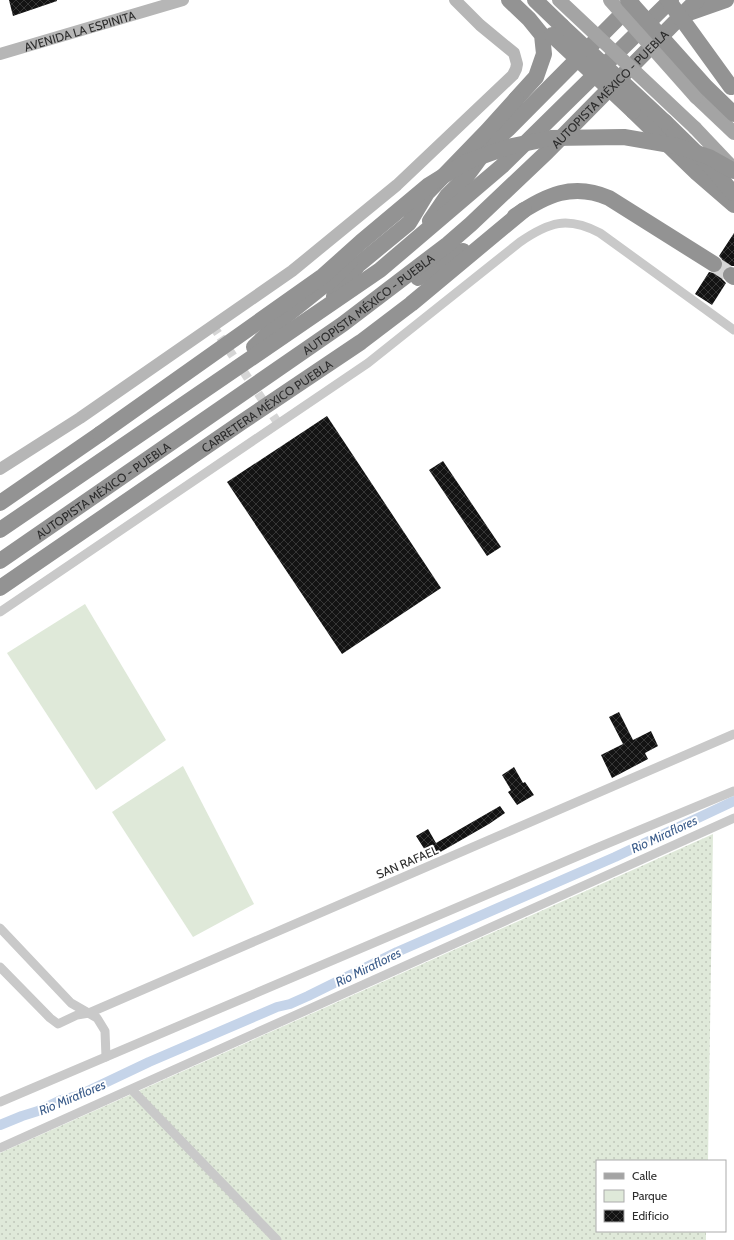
<svg xmlns="http://www.w3.org/2000/svg" width="734" height="1240" viewBox="0 0 734 1240" font-family="Cabin,sans-serif">
<defs>
<pattern id="grass-dots" width="8" height="8" patternUnits="userSpaceOnUse"><rect width="8" height="8" fill="#dfe9d9"/><path d="M2 2h.1M6 6h.1" fill="none" stroke="#c0c8ba" stroke-width="1.8" stroke-linecap="round"/></pattern>
<pattern id="building-cross-hatch" width="8" height="8" patternUnits="userSpaceOnUse"><rect width="8" height="8" fill="#131313"/><path d="M0 0l8 8M0 8l8-8" fill="none" stroke="#363636"/></pattern>
</defs>
<rect width="100%" height="100%" fill="#fff"/>
<path fill="url(#grass-dots)" d="M713 834 708 1161H597V1231H706V1240H0V1153Z"/>
<g fill="#dfe9d9">
<path d="M85 604 166 740 96 790 7 653Z"/>
<path d="M183 766 254 904 193 937 112 812Z"/>
</g>
<g fill="none" stroke-linecap="round" stroke-linejoin="round">
<path stroke="#c5d4e9" stroke-width="10" d="M0 1125 22 1116 38 1111 61 1100 77 1096 90 1090 149 1062 277 1007 290 1004 308 996 397 952 615 857 734 801"/>
</g>
<g fill="url(#building-cross-hatch)">
<path d="M9 0H57V1L13 16Z"/>
<path d="M734 233V266H727L723 270 722 275V279L726 283 712 305 695 294 709 272 714 273H718L722 269 723 264 722 259 719 256Z"/>
<path d="M327 416 441 588 342 654 227 482Z"/>
<path d="M443 461 501 547 487 556 429 470Z"/>
<path d="M619 712 633 740 651 731 658 746 645 753 648 759 612 778 601 755 623 744 609 717Z"/>
<path d="M514 767 523 783 525 782 534 795 517 805 508 792 511 790 502 775Z"/>
<path d="M500 806 505 813 489 824 430 858 416 836 428 829 436 843Z"/>
</g>
<g fill="none" stroke-linecap="round" stroke-linejoin="round">
<path stroke="#d5d5d5" stroke-width="9" stroke-dasharray="9 4.5" stroke-linecap="butt" d="M213 326 278 423"/>
<path stroke="#d5d5d5" stroke-width="16" stroke-dasharray="16 8" stroke-linecap="butt" d="M714 264 731 275"/>
<g stroke="#c9c9c9" stroke-width="9">
<path d="M0 612 368 363 520 242C549 222 567 216 600 233L734 330"/>
<path d="M0 928 71 1003 97 1018 105 1031 106 1057"/>
<path d="M0 967 50 1018 58 1024 77 1015 89 1013 734 734"/>
<path d="M132 1090 277 1240"/>
<path d="M0 1102 599 847 734 791"/>
<path d="M0 1148 734 818"/>
</g>
<g stroke="#b6b6b6" stroke-width="12">
<path id="s1" d="M0 54 183 0"/>
<path d="M0 469 80 418 292 271 397 185 513 75 516 69 517 64 514 53 480 25 455 0"/>
</g>
<g stroke="#a4a4a4" stroke-width="14">
<path d="M696 97 734 133"/>
<path d="M695 128 731 166"/>
</g>
<g stroke="#939393" stroke-width="16">
<path d="M509 0 529 19 542 35 544 54 536 77 516 99 513 109"/>
<path d="M535 0 562 26"/>
<path d="M686 14 726 0"/>
<path d="M633 111 697 173 734 205"/>
<path d="M665 122 713 169 733 193"/>
<path d="M515 216C546 195 573 182 609 198L714 264"/>
<path d="M430 221 447 196 466 177 488 147 508 129 632 4"/>
<path d="M731 275 734 277"/>
<path d="M418 278 463 251"/>
<path d="M334 296 358 265 409 223 427 193 487 131 516 99"/>
<path d="M254 347 287 315 337 275 350 261"/>
<path d="M0 503 100 434"/>
<path d="M0 530 380 270 502 166 671 0"/>
<path id="s2" d="M0 561 343 324 448 244 471 224 547 152 697 0"/>
<path id="s3" d="M0 588 242 422 361 342 411 304 524 210"/>
</g>
<g stroke="#a4a4a4" stroke-width="14">
<path d="M559 0 695 128"/>
<path d="M610 0 696 97"/>
</g>
<g stroke="#939393" stroke-width="16">
<path d="M628 0 706 87 734 114"/>
<path d="M668 0 731 87"/>
<path d="M562 26 665 122"/>
<path d="M552 35 633 111"/>
<path d="M100 434 323 276 361 242 429 185 466 162 508 147 551 138 624 137 676 146 709 157 734 171"/>
</g>
</g>
<g text-anchor="middle" dominant-baseline="central" stroke-width="4" stroke-linejoin="round" paint-order="stroke">
<g font-size="12" fill="#2c2c2c" stroke="#fff">
<text stroke="none"><textPath href="#s1" startOffset="83">AVENIDA LA ESPINITA</textPath></text>
<text stroke="none"><textPath href="#s2" startOffset="773">AUTOPISTA MÉXICO - PUEBLA</textPath></text>
<text stroke="none"><textPath href="#s2" startOffset="449">AUTOPISTA MÉXICO - PUEBLA</textPath></text>
<text stroke="none"><textPath href="#s3" startOffset="323">CARRETERA MÉXICO PUEBLA</textPath></text>
<text stroke="none"><textPath href="#s2" startOffset="125">AUTOPISTA MÉXICO - PUEBLA</textPath></text>
<text transform="translate(407 862) rotate(-23)">SAN RAFAEL</text>
</g>
<g font-size="13" font-style="italic" fill="#3c5d8b" stroke="#fff">
<text transform="translate(664 834) rotate(-25)">Rio Miraflores</text>
<text transform="translate(368 967) rotate(-26)">Rio Miraflores</text>
<text transform="translate(72 1097) rotate(-23)">Rio Miraflores</text>
</g>
</g>
<rect x="596" y="1160" width="130" height="72" fill="#ffffff" stroke="#ababab"/>
<rect x="604" y="1173" width="20" height="6" fill="#a4a4a4" stroke="#ababab"/>
<text x="632" y="1180" font-size="12" fill="#2c2c2c">Calle</text>
<rect x="604" y="1190" width="20" height="12" fill="#dfe9d9" stroke="#ababab"/>
<text x="632" y="1200" font-size="12" fill="#2c2c2c">Parque</text>
<rect x="604" y="1210" width="20" height="12" fill="url(#building-cross-hatch)" stroke="#ababab"/>
<text x="632" y="1220" font-size="12" fill="#2c2c2c">Edificio</text>
</svg>
